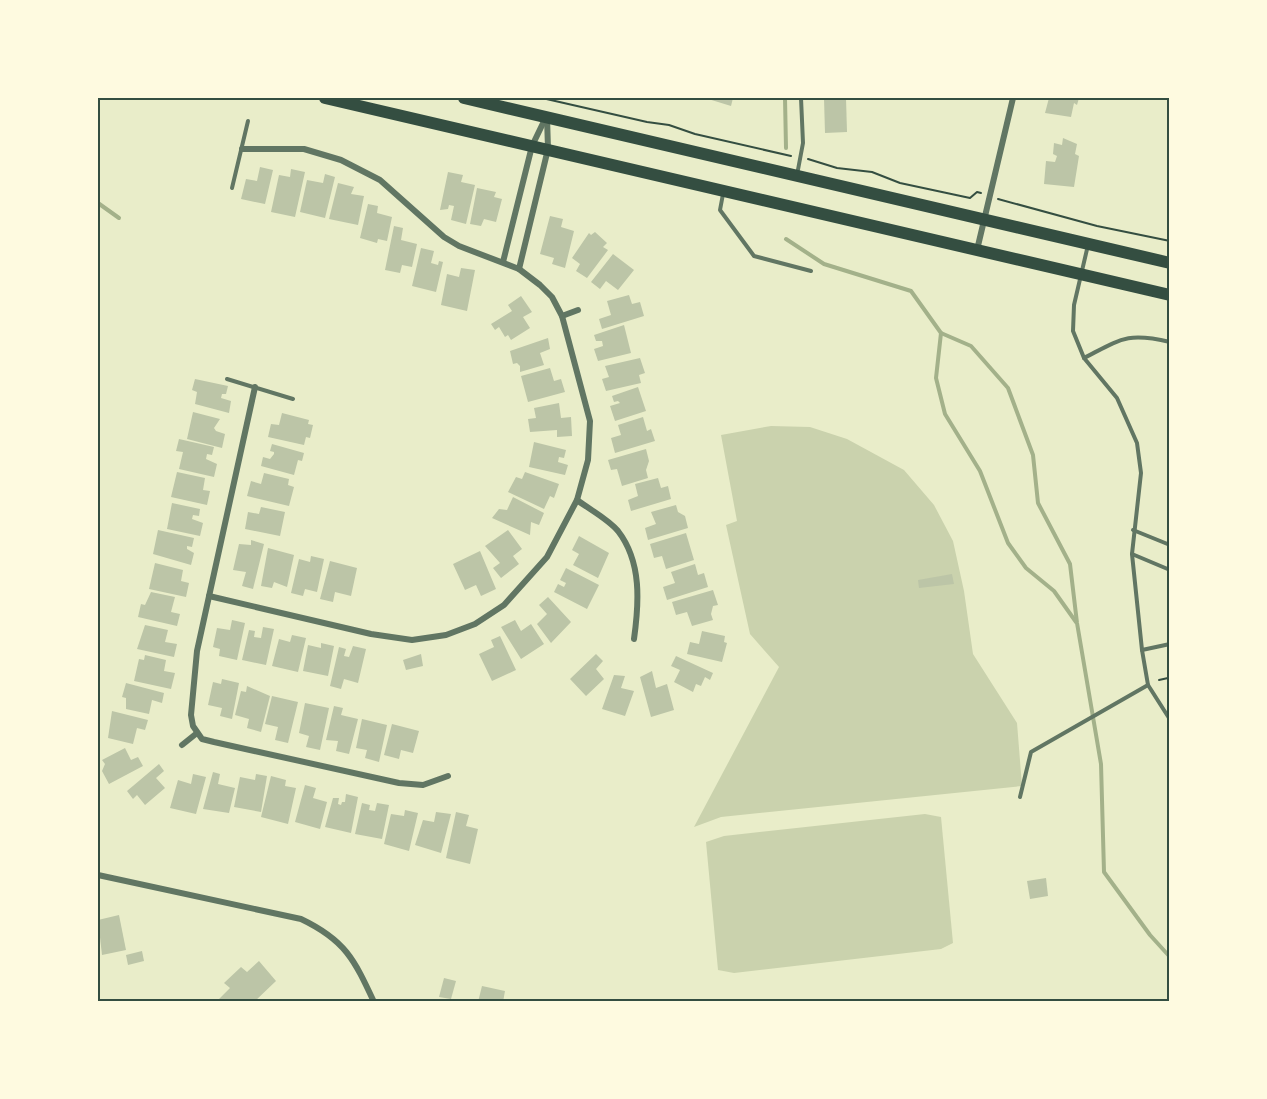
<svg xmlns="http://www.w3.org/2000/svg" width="1267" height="1099" viewBox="0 0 1267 1099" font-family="Barlow,sans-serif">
<rect width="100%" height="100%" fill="#e9edc9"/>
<g fill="#cad2ad">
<path d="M771 426 810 427 847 439 904 470 934 505 953 541 964 591 973 654 1017 723 1022 786 721 817 694 827 779 667 750 634 726 525 737 521 721 435Z"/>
<path d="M925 814 941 817 953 943 941 949 734 973 718 970 706 842 724 836Z"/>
</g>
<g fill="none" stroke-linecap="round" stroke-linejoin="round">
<g stroke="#a3b18a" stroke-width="4">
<path d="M785 98 786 148"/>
<path d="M98 203 119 218"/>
<path d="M786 239 824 264 911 291 941 333 971 346 1008 388 1033 455 1038 503 1070 564 1077 623 1101 764 1104 872 1150 935 1170 957"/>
<path d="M941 333 936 378 945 414 980 471 1008 543 1026 568 1054 591 1076 622"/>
</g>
</g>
<g fill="#bcc5a7">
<path d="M705 98H733L731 106Z"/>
<path d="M824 98H846L847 132 825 133Z"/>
<path d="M1049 98H1079L1077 105 1074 103 1071 117 1045 113Z"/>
<path d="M1063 138 1077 144 1075 154 1079 156 1074 187 1044 184 1046 161 1055 162 1057 156 1053 154 1054 143 1062 145Z"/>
<path d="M260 167 273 170 265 204 241 199 246 179 257 181Z"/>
<path d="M291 169 305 172 295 217 271 212 279 175 290 177Z"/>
<path d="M448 172 463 175 461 182 475 185 466 224 451 220 454 206 449 205 448 209 440 210Z"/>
<path d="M325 174 335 177 325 218 300 212 307 180 323 183Z"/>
<path d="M338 183 354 187 351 194 364 196 358 225 329 219Z"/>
<path d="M477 188 496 192 494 197 502 199 496 222 484 219 481 226 470 224Z"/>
<path d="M368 204 378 206 377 213 392 217 387 241 378 239 377 243 360 238Z"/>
<path d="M550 216 563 219 561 227 574 231 565 268 552 264 554 258 540 254Z"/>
<path d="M394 226 403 228 401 240 417 244 412 267 402 265 400 273 385 270Z"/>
<path d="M595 232 607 243 603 247 608 250 587 278 576 271 580 264 572 258 589 233 591 235Z"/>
<path d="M421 248 434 251 431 263 438 265 439 261 443 262 436 292 412 286Z"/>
<path d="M613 254 634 270 618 290 606 281 600 289 591 282Z"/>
<path d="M461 268 475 270 467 311 441 305 447 274 459 277Z"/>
<path d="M629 295 632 304 640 302 644 316 602 329 599 319 611 315 607 301Z"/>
<path d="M521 296 532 312 523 317 530 328 511 340 508 335 505 337 499 327 495 330 491 324 512 311 508 305Z"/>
<path d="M624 325 631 353 598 361 594 349 603 346 602 341H596L594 335Z"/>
<path d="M548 338 550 349 540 353 544 365 520 372V366L517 363 513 364 510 351Z"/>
<path d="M640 358 645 373 639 375 641 383 606 391 602 379 609 377 605 366Z"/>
<path d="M550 368 554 381 561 379 565 392 528 402 521 376Z"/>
<path d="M195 379 228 386 226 394H222L221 398 231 401 229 413 195 404 197 392 192 390Z"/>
<path d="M638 387 646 411 615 421 610 406 620 403 618 401 614 402 612 396Z"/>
<path d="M559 403 561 418 571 417 572 436 557 437V430L530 432 528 419 536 418 534 408Z"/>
<path d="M193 412 220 419 214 428 216 431 225 434 222 448 187 439Z"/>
<path d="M282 413 309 420 308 424 313 425 310 438 306 437 304 445 268 437 271 424 279 425Z"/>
<path d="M643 417 647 431 651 429 655 441 615 453 611 438 621 435 618 425Z"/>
<path d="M179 439 214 447 212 455 207 454 206 459 217 464 214 477 179 469 183 452 176 451Z"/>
<path d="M534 442 566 450 564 458 559 457 558 462 568 465 565 475 529 467Z"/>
<path d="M272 444 304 453 302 461 298 460 294 475 261 466 263 457 270 459 274 454V452L270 451Z"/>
<path d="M646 449 649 461 646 470 648 478 622 486 617 469 611 470 608 460Z"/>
<path d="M177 472 205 478 203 490 210 491 207 505 171 497Z"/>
<path d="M525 472 559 484 554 498 550 496 544 509 508 492 516 477 522 479Z"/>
<path d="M264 473 289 479 288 485 294 487 289 506 247 496 251 481 261 484Z"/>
<path d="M658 478 661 488 668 486 671 499 631 511 628 500 638 496 635 484Z"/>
<path d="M513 497 544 513 539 525 531 522 530 535 492 518 499 509 507 510Z"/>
<path d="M172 503 200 509 199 516 193 515 192 519 203 523 200 536 167 529Z"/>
<path d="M676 505 678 512 685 516 688 528 648 540 645 528 656 524 651 512Z"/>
<path d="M261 507 285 512 280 536 245 529 248 512 259 514Z"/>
<path d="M158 530 194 538 192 547 187 546V549L194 553 191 565 153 554Z"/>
<path d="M508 530 522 549 513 556 519 564 501 578 493 568 500 563 485 546Z"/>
<path d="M686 533 694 560 666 569 662 556 654 558 650 544Z"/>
<path d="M579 536 609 553 598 578 573 565 579 554 572 550Z"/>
<path d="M251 540 264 544 253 589 242 586 246 572 233 570 239 544 251 545Z"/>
<path d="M268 548 294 555 287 587 274 582 272 588 261 586Z"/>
<path d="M480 551 496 589 481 596 476 585 465 590 453 564Z"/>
<path d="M311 556 324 559 317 592 305 589 303 596 291 593 299 559 310 562Z"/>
<path d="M330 561 357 568 351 596 335 592 333 602 320 599Z"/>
<path d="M155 563 183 570 181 581 189 583 186 597 149 589Z"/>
<path d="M695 564 698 575 704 573 708 587 667 600 663 587 675 583 671 572Z"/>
<path d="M566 568 599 585 587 609 554 592 558 584 564 587 566 583 560 580Z"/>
<path d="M952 574 954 584 919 588 918 580Z"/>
<path d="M713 590 718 605 713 606 711 614 713 620 692 626 687 612 676 615 672 602Z"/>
<path d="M151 592 175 597 171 612 180 614 177 626 138 617 141 604 145 605Z"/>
<path d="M548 597 571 622 551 643 537 624 547 614 539 605Z"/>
<path d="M232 620 245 623 237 660 219 656 220 649 213 647 217 628 230 630Z"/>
<path d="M515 620 521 631 531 624 544 644 521 659 501 627Z"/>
<path d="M145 625 168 630 165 642 177 644 174 657 137 649Z"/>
<path d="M263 627 274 629 266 665 242 660 249 630 255 631 254 637 261 638Z"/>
<path d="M702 631 725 636 724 642 727 643 722 662 687 654 690 642 699 644Z"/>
<path d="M292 635 306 638 298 672 272 666 279 639 290 642Z"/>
<path d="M500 636 516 670 492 681 479 654 494 647 491 640Z"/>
<path d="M321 643 334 646 328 676 303 671 308 645 321 648Z"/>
<path d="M353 646 366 649 358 683 344 679 341 689 330 686 339 647 346 649 344 656 349 657Z"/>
<path d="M421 654 423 666 406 670 403 660Z"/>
<path d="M596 654 603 661 596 669 604 679 586 696 570 679Z"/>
<path d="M145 655 166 660 164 671 175 673 171 689 134 681 139 659 144 660Z"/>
<path d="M676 656 713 673 710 680 705 677 701 686 696 684 693 692 674 682 680 670 671 666Z"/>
<path d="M652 671 656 688 667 684 674 710 651 717 640 677Z"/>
<path d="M614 675 625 676 621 688 634 691 625 716 602 709Z"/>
<path d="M222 679 239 683 232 719 220 716 222 708 208 705 213 682 221 684Z"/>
<path d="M126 683 164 693 162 703 152 700 149 714 126 709V698L122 697Z"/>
<path d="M247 686 270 696 261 732 247 728 249 719 235 715 241 691 246 692Z"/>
<path d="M272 696 298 702 288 743 275 740 278 727 265 724Z"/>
<path d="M305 703 329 708 320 750 306 747 309 736 299 733Z"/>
<path d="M334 706 343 708 341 715 358 719 349 754 336 751 338 741 326 740Z"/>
<path d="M112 711 148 720 145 730 137 728 133 744 108 738Z"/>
<path d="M362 719 387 725 379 762 365 758 367 750 356 748Z"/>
<path d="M392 724 419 731 413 753 401 750 399 759 384 755Z"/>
<path d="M125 748 131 760 138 757 143 766 109 784 102 771 105 764 102 760Z"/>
<path d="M159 764 164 771 156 778 165 788 145 805 137 795 133 799 127 791Z"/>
<path d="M213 772 220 774 218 784 235 788 229 813 203 809Z"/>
<path d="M193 774 206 777 196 814 170 808 178 780 191 784Z"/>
<path d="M256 774 267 776 261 812 234 807 240 777 255 780Z"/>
<path d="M271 776 286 780 285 786 296 788 288 824 261 817Z"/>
<path d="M305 785 316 788 313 798 327 802 320 829 295 822Z"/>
<path d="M346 794 358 797 351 833 325 827 333 798H339L338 804 341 805 342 802H345Z"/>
<path d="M362 803 370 805 369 810 375 811 377 803 389 805 382 839 355 834Z"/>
<path d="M405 810 418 813 409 851 384 844 391 814 404 816Z"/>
<path d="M436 812 451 814 441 853 415 845 423 820 434 822Z"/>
<path d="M456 812 469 815 466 826 478 829 470 864 446 858Z"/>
<path d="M1046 878 1048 896 1030 899 1027 881Z"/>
<path d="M119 915 126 950 102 955 98 920Z"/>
<path d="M142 951 144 961 128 965 126 955Z"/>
<path d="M259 961 276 981 254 1002H221L219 999 230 988 224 983 241 967 247 972Z"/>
<path d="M444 978 456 981 451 999 439 997Z"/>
<path d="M482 986 505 991 503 1002H478Z"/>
</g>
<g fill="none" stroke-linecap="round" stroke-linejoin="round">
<g stroke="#344e41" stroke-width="2">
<path d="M542 98 647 122 669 125 695 134 791 156"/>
<path d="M808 159 837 168 872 172 900 183 970 198 977 192 981 193"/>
<path d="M998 199 1097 226 1170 241"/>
<path d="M1159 680 1168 678"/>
</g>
<g stroke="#617663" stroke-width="4">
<path d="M797 175 803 143 801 98"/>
<path d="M232 188 248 121"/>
<path d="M723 194 720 210 754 256 811 271"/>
<path d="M1088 245 1074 305 1073 331 1084 358 1117 398 1137 443 1141 473 1132 554 1142 650 1148 685 1169 718"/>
<path d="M1084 358C1121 339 1127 332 1170 342"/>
<path d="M227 379 293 399"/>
<path d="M1133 530 1170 545"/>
<path d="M1132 554 1170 570"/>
<path d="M1142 650 1170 644"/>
<path d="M1020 797 1031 752 1148 685"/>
</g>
<g stroke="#617663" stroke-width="6">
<path d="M977 250 1013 98"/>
<path d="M503 262 532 146 546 117"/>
<path d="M519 269 548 149 547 117"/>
<path d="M562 316 578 310"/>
<path d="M255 387 197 651 191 715 193 726 202 739 214 742 399 783 423 785 448 776"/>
<path d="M577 500C589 509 608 519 618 531 642 562 639 603 634 639"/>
<path d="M209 596 371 634 412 640 446 635 475 624 504 605 547 557 577 500 588 460 590 421 562 316 552 297 540 285 519 269 459 246 444 237 380 180 341 160 304 149H242"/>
<path d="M182 745 197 733"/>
<path d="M98 875 301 919C345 940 354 959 374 1002"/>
</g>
<g stroke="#344e41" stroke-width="12">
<path d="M325 98 1170 295"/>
<path d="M464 98 1170 263"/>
</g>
</g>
<rect width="1267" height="1099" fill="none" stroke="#fefae0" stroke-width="198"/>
<rect x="99" y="99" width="1069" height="901" fill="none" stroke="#344e41" stroke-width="2"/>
</svg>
